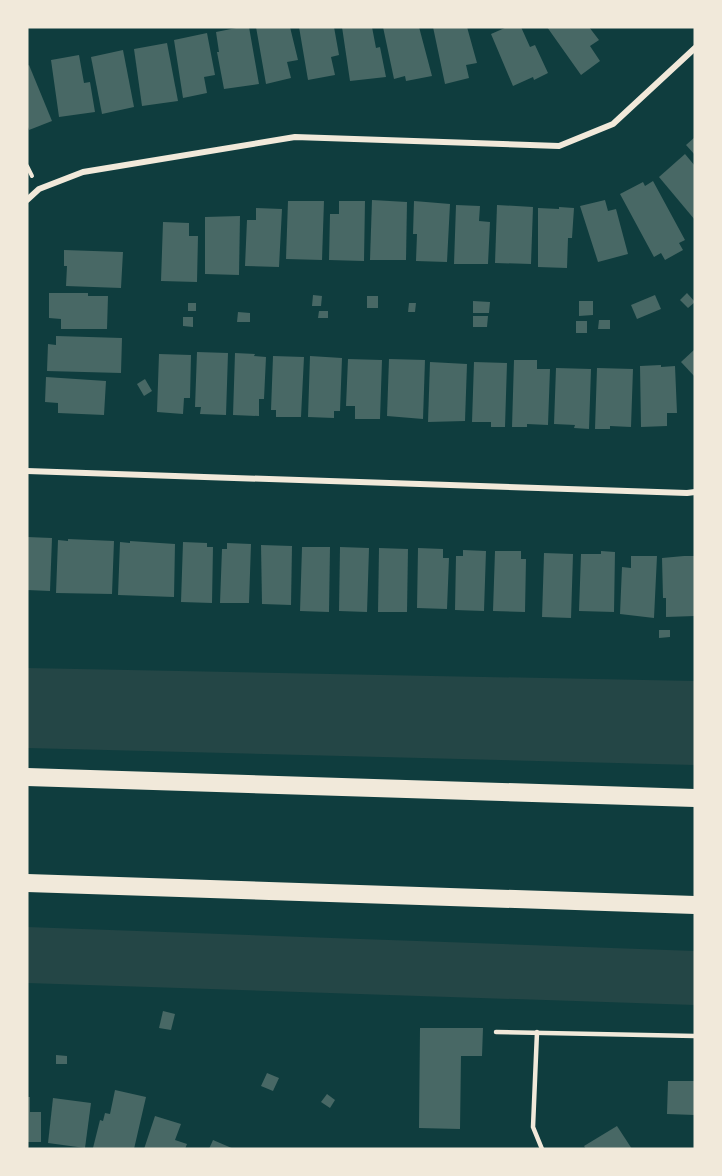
<svg xmlns="http://www.w3.org/2000/svg" width="722" height="1176" viewBox="0 0 722 1176" font-family="Ubuntu,sans-serif">
<rect width="100%" height="100%" fill="#0f3d3e"/>
<g fill="#244646">
<path d="M27 668 695 681V765L27 748Z"/>
<path d="M27 927 695 951V1005L27 983Z"/>
</g>
<g fill="#486865">
<path d="M241 27H249L259 84 224 89 217 52H219L216 32Z"/>
<path d="M256 27H290L298 60 287 62 291 78 266 84Z"/>
<path d="M299 27H334L339 55 331 57 335 75 308 80Z"/>
<path d="M342 27H372L376 48 380 47 386 77 350 81Z"/>
<path d="M383 27H419L432 76 406 81 405 76 394 79Z"/>
<path d="M433 27H467L477 63 466 65 469 78 445 84Z"/>
<path d="M507 27H521L530 47 535 45 548 73 534 80 533 77 513 86 491 34Z"/>
<path d="M547 27H589L599 40 590 46 600 61 581 75Z"/>
<path d="M207 33 215 75 204 77 207 93 183 98 174 40Z"/>
<path d="M167 43 178 101 142 106 134 49Z"/>
<path d="M123 50 134 107 102 114 91 57Z"/>
<path d="M79 55 84 83 90 82 95 112 59 117 51 60Z"/>
<path d="M29 65 52 121 29 130 27 124V66Z"/>
<path d="M695 137V155L686 145Z"/>
<path d="M685 154 695 166V220L659 177Z"/>
<path d="M653 181 685 240 679 243 683 250 665 260 661 253 654 257 620 194 643 182 645 186Z"/>
<path d="M372 200 407 202 406 260H370Z"/>
<path d="M605 200 608 211 616 209 628 254 598 262 580 206Z"/>
<path d="M288 201H324L322 260 286 259Z"/>
<path d="M339 201H365L364 261 329 260 330 214H339Z"/>
<path d="M414 201 450 204 447 262 416 261 417 234H413Z"/>
<path d="M456 205 480 206 479 221 490 222 488 264H454Z"/>
<path d="M497 205 533 207 531 264 495 263Z"/>
<path d="M559 207 574 208 572 238H568L567 268 538 267V208L559 209Z"/>
<path d="M256 208 282 209 279 267 245 266 247 220H256Z"/>
<path d="M240 216 239 275 205 274V217Z"/>
<path d="M163 222 189 223V236H198L197 282 161 281Z"/>
<path d="M64 250 123 252 121 288 66 286 67 266H64Z"/>
<path d="M49 293H88V296H108L107 329H61V319L49 318Z"/>
<path d="M687 293 695 302 688 308 680 300Z"/>
<path d="M313 295 322 296 321 306H312Z"/>
<path d="M655 295 661 309 637 319 631 305Z"/>
<rect x="367" y="296" width="11" height="12"/>
<path d="M473 301 490 302 489 313H473Z"/>
<path d="M579 301H593V315L579 316Z"/>
<rect x="188" y="303" width="8" height="8"/>
<path d="M409 303H416L415 312H408Z"/>
<path d="M319 311H328V318H318Z"/>
<path d="M238 312 250 313V322H237Z"/>
<path d="M473 316H488L487 327H473Z"/>
<path d="M183 317H193V327L183 326Z"/>
<path d="M599 320H610V329H598Z"/>
<rect x="576" y="321" width="11" height="12"/>
<path d="M56 336 122 338 121 373 47 371 48 344 56 345Z"/>
<path d="M695 349V377L681 362Z"/>
<path d="M197 352 228 353 226 415 200 414 201 407H195Z"/>
<path d="M235 353 255 354 254 356 266 357 264 399H259V416L233 415Z"/>
<path d="M159 354 191 355 190 398H184L183 414 157 412Z"/>
<path d="M273 356 304 357 301 417H276V410H271Z"/>
<path d="M310 356 342 358 340 411H334V418L308 417Z"/>
<path d="M348 359 382 360 380 419H355V406H346Z"/>
<path d="M389 359 425 360 423 419 387 416Z"/>
<path d="M514 360H537V369H550L548 425 527 424V427H512Z"/>
<path d="M430 362 467 364 465 421 428 422Z"/>
<path d="M474 362 507 363 505 427H491V422H472Z"/>
<path d="M661 365V367L675 366 677 413H667V426L641 427 640 366Z"/>
<path d="M556 368 591 369 589 429 574 428 575 425 554 424Z"/>
<path d="M597 368 633 369 631 427 610 426V429H595Z"/>
<path d="M46 377 106 381 104 415 58 413V403L45 402Z"/>
<path d="M145 379 152 391 144 396 137 384Z"/>
<path d="M27 537 52 538 50 591 27 590Z"/>
<path d="M68 539 114 541 112 594 56 593 58 540 68 541Z"/>
<path d="M130 541 175 544 174 597 118 595 120 542 130 543Z"/>
<path d="M183 542 207 543V547H213L212 603 181 602Z"/>
<path d="M227 543 251 544 249 603H220L222 549H227Z"/>
<path d="M261 545 292 546 291 605 262 604Z"/>
<path d="M302 547H330L329 612 300 611Z"/>
<path d="M340 547 369 548 367 612 339 611Z"/>
<path d="M379 548 408 549 407 612H378Z"/>
<path d="M418 548 443 549V558H449L447 609 417 608Z"/>
<path d="M463 550 486 551 484 611 455 610 456 556H463Z"/>
<path d="M495 551H521V559H526L525 612 493 611Z"/>
<path d="M601 551 615 552 614 612 579 611 581 554H601Z"/>
<path d="M544 553 573 554 571 618 542 617Z"/>
<path d="M631 556H657L654 618 620 614 622 567 631 568Z"/>
<path d="M684 556H695V616L666 617V598H663L662 558Z"/>
<path d="M659 630H670V637L659 638Z"/>
<path d="M163 1011 175 1014 171 1030 159 1028Z"/>
<path d="M420 1028H483L482 1056H461L460 1129 419 1128Z"/>
<path d="M56 1055 67 1056V1064H56Z"/>
<path d="M267 1073 279 1078 273 1091 261 1086Z"/>
<path d="M668 1081H695V1115L667 1114Z"/>
<path d="M115 1090 146 1097 134 1149 93 1148 100 1120 103 1121 105 1113 110 1114Z"/>
<path d="M327 1094 335 1100 330 1108 321 1102Z"/>
<path d="M27 1097H30V1112H41V1142H27Z"/>
<path d="M53 1098 91 1103 85 1148 48 1143Z"/>
<path d="M155 1116 181 1124 175 1140 187 1144 185 1149H144Z"/>
<path d="M617 1126 632 1149H586L584 1146Z"/>
<path d="M213 1140 234 1149H209Z"/>
</g>
<g fill="none" stroke-linecap="round" stroke-linejoin="round">
<path stroke="#f1e9da" stroke-width="4" d="M27 166 32 176"/>
<g stroke="#f1e9da" stroke-width="4.5">
<path d="M496 1032 695 1036"/>
<path d="M537 1032 533 1127 542 1149"/>
</g>
<g stroke="#f1e9da" stroke-width="6">
<path d="M27 200 39 189 83 172 295 137 559 146 613 124 695 48"/>
<path d="M27 471 687 493 695 492"/>
</g>
<g stroke="#f1e9da" stroke-width="18">
<path d="M27 777 695 798"/>
<path d="M27 883 695 905"/>
</g>
</g>
<rect width="722" height="1176" fill="none" stroke="#f1e9da" stroke-width="57"/>
</svg>
